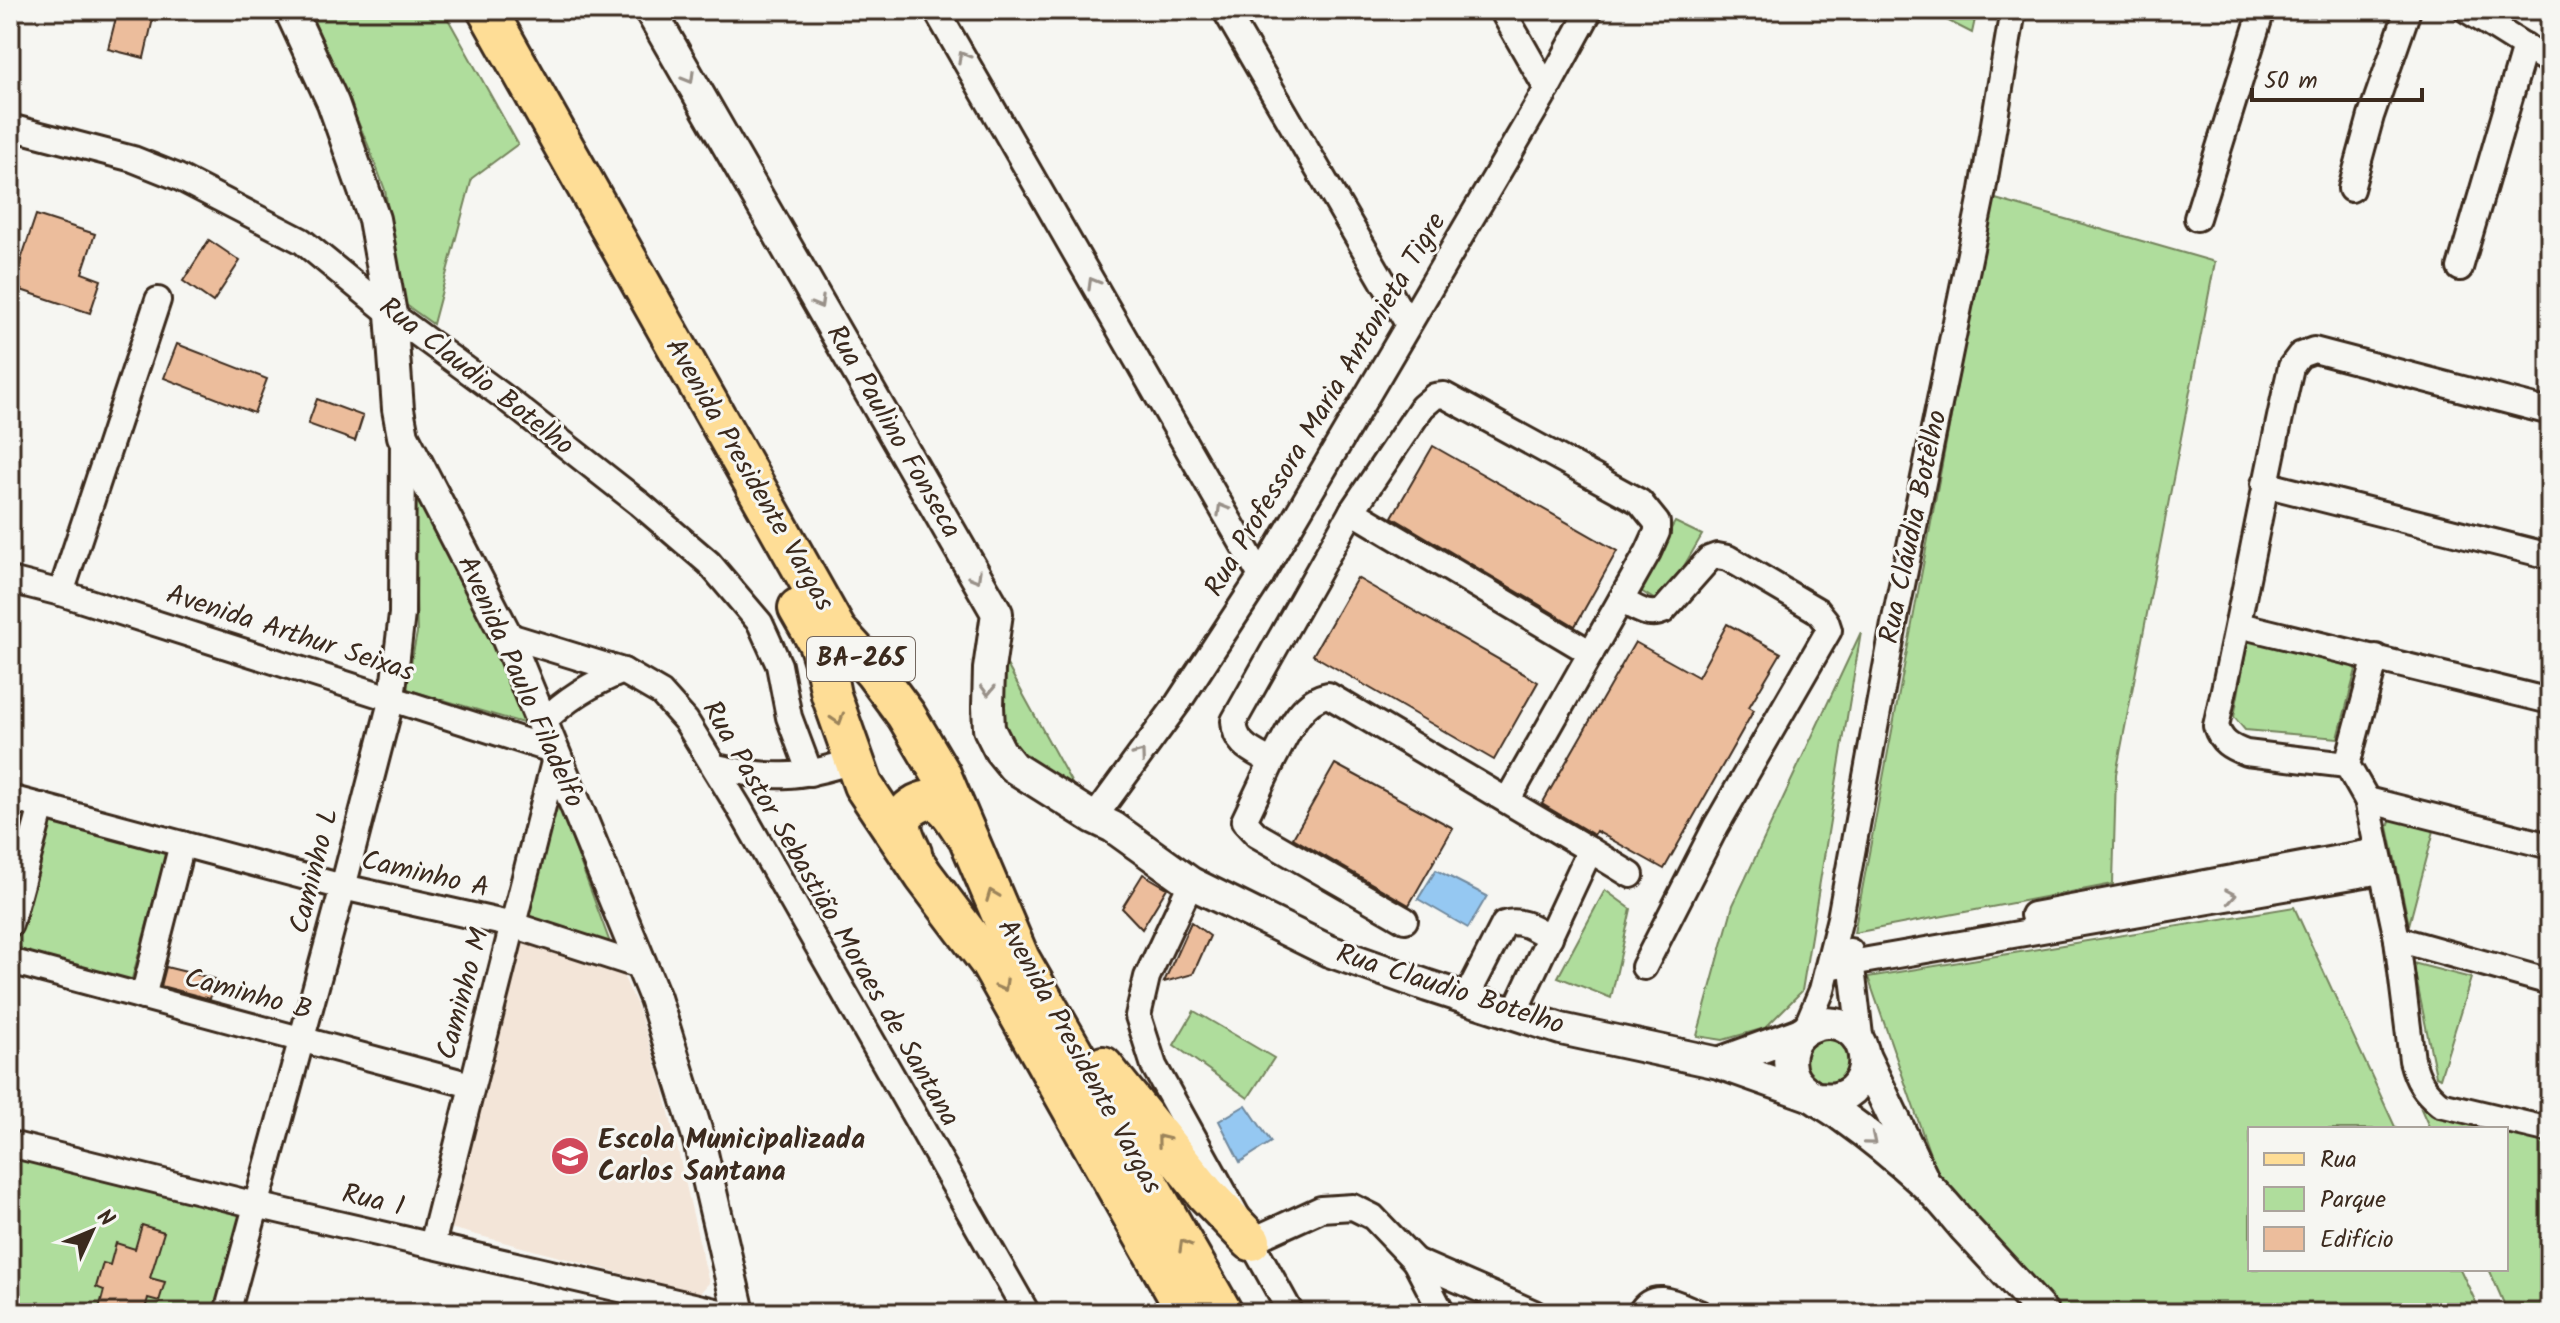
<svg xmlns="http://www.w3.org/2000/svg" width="2560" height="1323" viewBox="0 0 2560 1323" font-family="Kalam,sans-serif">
<rect width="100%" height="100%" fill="#f6f6f2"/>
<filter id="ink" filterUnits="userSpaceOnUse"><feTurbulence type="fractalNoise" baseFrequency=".0125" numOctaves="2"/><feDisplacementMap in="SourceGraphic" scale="16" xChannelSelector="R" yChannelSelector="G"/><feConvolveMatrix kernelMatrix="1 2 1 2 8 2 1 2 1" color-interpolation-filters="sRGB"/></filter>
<g filter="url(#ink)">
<path fill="#f3e5d8" d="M518 937 619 967 638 1007 663 1087 709 1283 699 1294 443 1226Z"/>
<g fill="#afdd9c" stroke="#75845d" stroke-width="2">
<path d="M309 10H443L518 144 472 178 433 324 402 302 385 190 368 145Z"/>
<path d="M1927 10H1977L1972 33Z"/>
<path d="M1992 198 2215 262 2116 774 2113 884 1854 933Z"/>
<path d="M413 484 533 726 406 689 417 633Z"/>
<path d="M1675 522 1702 535 1662 604 1636 588Z"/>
<path d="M1861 632 1802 991 1765 1028 1723 1040 1697 1036 1733 905Z"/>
<path d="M2249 635 2358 662 2338 738 2245 730 2234 717Z"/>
<path d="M995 643 1081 800 1001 747Z"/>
<path d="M557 799 613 951 523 924Z"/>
<path d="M50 810 169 844 131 982 12 949Z"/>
<path d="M2391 818 2436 823 2409 925 2388 827Z"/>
<path d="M1605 890 1631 909 1611 998 1558 977Z"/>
<path d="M2294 907 2396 1129H2250V1269H2460L2481 1313H2065L1939 1180 1868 977Z"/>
<path d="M2413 963 2471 978 2440 1078 2436 1076Z"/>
<path d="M1194 1011 1274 1058 1248 1098 1174 1045Z"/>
<path d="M1831 1030 1852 1048 1847 1077 1818 1086 1793 1060 1816 1031Z"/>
<path d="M2421 1109 2500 1129H2430Z"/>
<path d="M2506 1131 2550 1142V1313H2508L2489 1269H2506Z"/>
<path d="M10 1154 241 1214 216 1313H10Z"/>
</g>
<g fill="#95c8f2" stroke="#71899d" stroke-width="2">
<path d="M1436 870 1487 896 1468 928 1418 899Z"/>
<path d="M1246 1105 1271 1142 1240 1162 1219 1121Z"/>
</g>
<g fill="#ecbd9c" stroke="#3b2a1e" stroke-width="2">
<path d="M118 10H155L144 58 108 49Z"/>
<path d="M36 215 95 234 82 273 101 280 90 313 12 287Z"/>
<path d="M209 240 240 261 213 302 183 281Z"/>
<path d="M177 344 267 379 254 413 164 378Z"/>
<path d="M317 399 363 416 355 441 308 424Z"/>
<path d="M1433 446 1617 551 1575 626 1392 517Z"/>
<path d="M1357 578 1538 682 1494 760 1313 655Z"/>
<path d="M1727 624 1781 653 1749 707 1754 710 1664 869 1596 831 1594 835 1542 804 1635 642 1698 677Z"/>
<path d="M1335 764 1453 828 1409 905 1293 838Z"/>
<path d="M1143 874 1167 888 1142 929 1122 908Z"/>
<path d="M1191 922 1210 936 1193 974 1164 982Z"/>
<path d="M166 967 215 979 210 999 161 986Z"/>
<path d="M142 1225 164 1232 150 1278 165 1282 159 1301 148 1298 144 1313H98L104 1290 96 1287 103 1263 110 1265 116 1243 135 1249Z"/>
</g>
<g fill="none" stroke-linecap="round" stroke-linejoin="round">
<defs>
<g id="minor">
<path d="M936 10 1261 576"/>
<path d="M1225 10 1408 324"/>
<path d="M1502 10 1547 89"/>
<path d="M2467 10 2550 62"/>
<path d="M10 127 133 159 178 177 302 241 391 314 508 400 639 503 709 563 760 623 779 665 789 717 810 773"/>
<path d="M2351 189 2371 116 2408 10"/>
<path d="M2197 218 2262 10"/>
<path d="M2460 268 2525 46"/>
<path d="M2264 484 2550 556"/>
<path d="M1352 511 1591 653"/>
<path d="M10 580 61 593 552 750"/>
<path d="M61 593 158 300"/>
<path d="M1621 600C1634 607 1648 618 1663 611L1709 559 1717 556 1728 558 1818 611 1826 621 1829 630 1716 826 1644 967"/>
<path d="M2239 625 2550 701"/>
<path d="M506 635 623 671 661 693 686 721 738 806 1027 1313"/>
<path d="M2376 657 2347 765 2367 800 2397 939 2412 1060C2417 1080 2424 1091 2440 1104L2550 1130"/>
<path d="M543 722C566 699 592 683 623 671"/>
<path d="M1272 762 1244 821 1257 835 1405 920"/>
<path d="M2347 765 2246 753C2230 747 2221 742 2216 726 2243 606 2264 486 2291 367L2300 355 2314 350 2550 412"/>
<path d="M716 767C770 779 799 779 852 761"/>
<path d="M10 798 343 887 513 925 640 966"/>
<path d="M2367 800 2550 846"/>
<path d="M1507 801 1648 552 1657 532V523L1640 502 1444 395 1435 396 1422 407 1352 511 1234 721C1235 746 1253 751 1272 762 1285 739 1299 700 1328 695L1590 850 1514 1013"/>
<path d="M1094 818 1178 703 1261 576 1547 89 1590 10"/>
<path d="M1590 850 1631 875"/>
<path d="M1191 883 1147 977 1138 1016 1154 1066 1291 1313"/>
<path d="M2033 915 2377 851"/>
<path d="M10 924 42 806"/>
<path d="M2397 939 2550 982"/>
<path d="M1850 951 1861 1044"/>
<path d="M10 961 471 1085"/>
<path d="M1828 967 2382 871"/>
<path d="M143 997 182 844"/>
<path d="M1466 998 1504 924C1521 918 1535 929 1550 937"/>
<path d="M1805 1030 1822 990 1840 918 1894 624 1983 190 2013 10"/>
<path d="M10 1144 256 1205 724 1313"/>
<path d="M1251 1241 1321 1209 1353 1207 1373 1217 1415 1261 1442 1313"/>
<path d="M432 1245 555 758"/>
<path d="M1415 1261 1534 1313"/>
<path d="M227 1313 343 887 392 698 402 614 403 438"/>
<path d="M1640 1313C1654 1288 1679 1305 1699 1313"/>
</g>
<g id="tertiary">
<path d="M290 10 333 103 374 219 391 314 398 409 403 436 506 635 655 998 698 1136 739 1313"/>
<path d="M650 10 997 613 989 669 988 706 989 729 1000 751 1013 767 1094 818 1113 827 1191 883 1329 951 1428 986 1561 1029 1719 1063 1812 1096"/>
<path d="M1866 1060 1922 1177"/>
<path d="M1719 1063 1801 1033"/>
<path d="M1817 1098C1823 1098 1830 1099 1836 1098 1872 1090 1874 1037 1840 1025 1828 1021 1815 1024 1805 1030 1789 1040 1785 1064 1794 1079 1803 1094 1828 1105 1842 1116 1870 1136 1898 1159 1923 1182 1938 1195 1951 1212 1964 1227 1991 1256 2017 1284 2043 1313"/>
</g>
<g id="primary">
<path d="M487 10 837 631 874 672 906 715 941 774 1020 959 1223 1313"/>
<path d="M798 608 818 643 825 665 831 695 863 785 924 876 989 962 1187 1313"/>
<path d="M912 853C902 833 894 817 917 804 923 801 929 799 936 801 948 806 955 820 962 830"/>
<path d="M1103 1066 1206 1194 1251 1241"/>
</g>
</defs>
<use href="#minor" stroke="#3b2a1e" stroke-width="30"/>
<use href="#tertiary" stroke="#3b2a1e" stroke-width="36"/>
<use href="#primary" stroke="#3b2a1e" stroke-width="44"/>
<use href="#minor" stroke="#f6f6f2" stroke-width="24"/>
<use href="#tertiary" stroke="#f6f6f2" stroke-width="30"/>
<use href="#primary" stroke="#fedd96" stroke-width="38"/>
</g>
<defs><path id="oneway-chevron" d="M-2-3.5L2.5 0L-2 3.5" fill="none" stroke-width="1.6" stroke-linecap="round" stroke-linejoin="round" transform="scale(2)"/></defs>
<g stroke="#989088">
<use href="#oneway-chevron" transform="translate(963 57) rotate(-120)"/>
<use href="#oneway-chevron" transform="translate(689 78) rotate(60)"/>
<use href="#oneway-chevron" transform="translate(1093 283) rotate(-120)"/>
<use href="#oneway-chevron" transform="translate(819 303) rotate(60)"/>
<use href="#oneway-chevron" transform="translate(1222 509) rotate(-120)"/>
<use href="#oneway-chevron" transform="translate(976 577) rotate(60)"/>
<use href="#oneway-chevron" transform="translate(988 690) rotate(91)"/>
<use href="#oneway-chevron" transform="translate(1140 755) rotate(-54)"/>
<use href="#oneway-chevron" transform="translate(2231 896) rotate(-10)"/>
<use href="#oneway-chevron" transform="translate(1871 1140) rotate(40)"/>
</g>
<g stroke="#9c845a">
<use href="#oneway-chevron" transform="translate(838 719) rotate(72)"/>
<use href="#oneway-chevron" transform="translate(992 895) rotate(-111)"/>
<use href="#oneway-chevron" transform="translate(1003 986) rotate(61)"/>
<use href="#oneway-chevron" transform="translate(1162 1140) rotate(-129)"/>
<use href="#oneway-chevron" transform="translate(1184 1245) rotate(-120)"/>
</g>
</g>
<defs>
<symbol id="school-disc" viewBox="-11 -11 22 22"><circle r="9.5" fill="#d1495b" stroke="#f6f6f2"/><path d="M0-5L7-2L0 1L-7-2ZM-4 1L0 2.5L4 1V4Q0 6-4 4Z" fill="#fff"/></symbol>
</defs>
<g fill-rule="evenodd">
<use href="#school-disc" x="548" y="1134" width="44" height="44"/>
</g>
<g text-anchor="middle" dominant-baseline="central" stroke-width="6" stroke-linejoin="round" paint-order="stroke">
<rect fill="#f6f6f2" stroke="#73675e" stroke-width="2" x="807" y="637" width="108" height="44" rx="6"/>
<g font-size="26" font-weight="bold" fill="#3b2a1e">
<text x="861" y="659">BA-265</text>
</g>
<g font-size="28" fill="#3b2a1e" stroke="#f6f6f2">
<text transform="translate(476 377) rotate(38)">Rua Claudio Botelho</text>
<text transform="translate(1326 405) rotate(-59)">Rua Professora Maria Antonieta Tigre</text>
<text transform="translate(893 432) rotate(60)">Rua Paulino Fonseca</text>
<text transform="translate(749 475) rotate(60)">Avenida Presidente Vargas</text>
<text transform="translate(1914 527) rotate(-78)">Rua Cláudia Botêlho</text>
<text transform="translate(290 634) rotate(18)">Avenida Arthur Seixas</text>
<text transform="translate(520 682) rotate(66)">Avenida Paulo Filadelfo</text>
<text transform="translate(315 871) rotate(-76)">Caminho L</text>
<text transform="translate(425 875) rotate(13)">Caminho A</text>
<text transform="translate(830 914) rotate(60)">Rua Pastor Sebastião Moraes de Santana</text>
<text transform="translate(1450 990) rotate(18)">Rua Claudio Botelho</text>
<text transform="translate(464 994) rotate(-75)">Caminho M</text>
<text transform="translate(248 995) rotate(15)">Caminho B</text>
<text transform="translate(1079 1057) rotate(61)">Avenida Presidente Vargas</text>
<text transform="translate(373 1201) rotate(13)">Rua 1</text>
</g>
<g font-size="28" font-weight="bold" fill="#3b2a1e" stroke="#f6f6f2" text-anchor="start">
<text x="598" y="1140">Escola Municipalizada<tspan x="598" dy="32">Carlos Santana</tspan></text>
</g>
</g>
<rect width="2560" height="1323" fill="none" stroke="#f6f6f2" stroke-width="40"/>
<rect x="20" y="20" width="2520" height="1283" fill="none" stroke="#3b2a1e" stroke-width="3" filter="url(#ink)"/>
<rect x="2248" y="1127" width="260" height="144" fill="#f6f6f2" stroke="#aba49d" stroke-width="2"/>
<rect x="2264" y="1153" width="40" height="12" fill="#fedd96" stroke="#aba49d" stroke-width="2"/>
<text x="2320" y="1167" font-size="24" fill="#3b2a1e">Rua</text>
<rect x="2264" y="1187" width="40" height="24" fill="#afdd9c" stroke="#aba49d" stroke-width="2"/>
<text x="2320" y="1207" font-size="24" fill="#3b2a1e">Parque</text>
<rect x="2264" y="1227" width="40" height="24" fill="#ecbd9c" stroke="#aba49d" stroke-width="2"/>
<text x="2320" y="1247" font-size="24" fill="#3b2a1e">Edifício</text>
<g transform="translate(92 1231) rotate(46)" stroke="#f6f6f2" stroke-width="6" paint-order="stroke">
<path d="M0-6L14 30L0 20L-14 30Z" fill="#3b2a1e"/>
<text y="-12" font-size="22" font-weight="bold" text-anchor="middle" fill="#3b2a1e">N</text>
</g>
<path d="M2252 88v12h170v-12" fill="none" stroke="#3b2a1e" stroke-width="4"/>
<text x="2264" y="88" font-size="24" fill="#3b2a1e" stroke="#f6f6f2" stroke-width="6" paint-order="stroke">50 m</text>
</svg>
